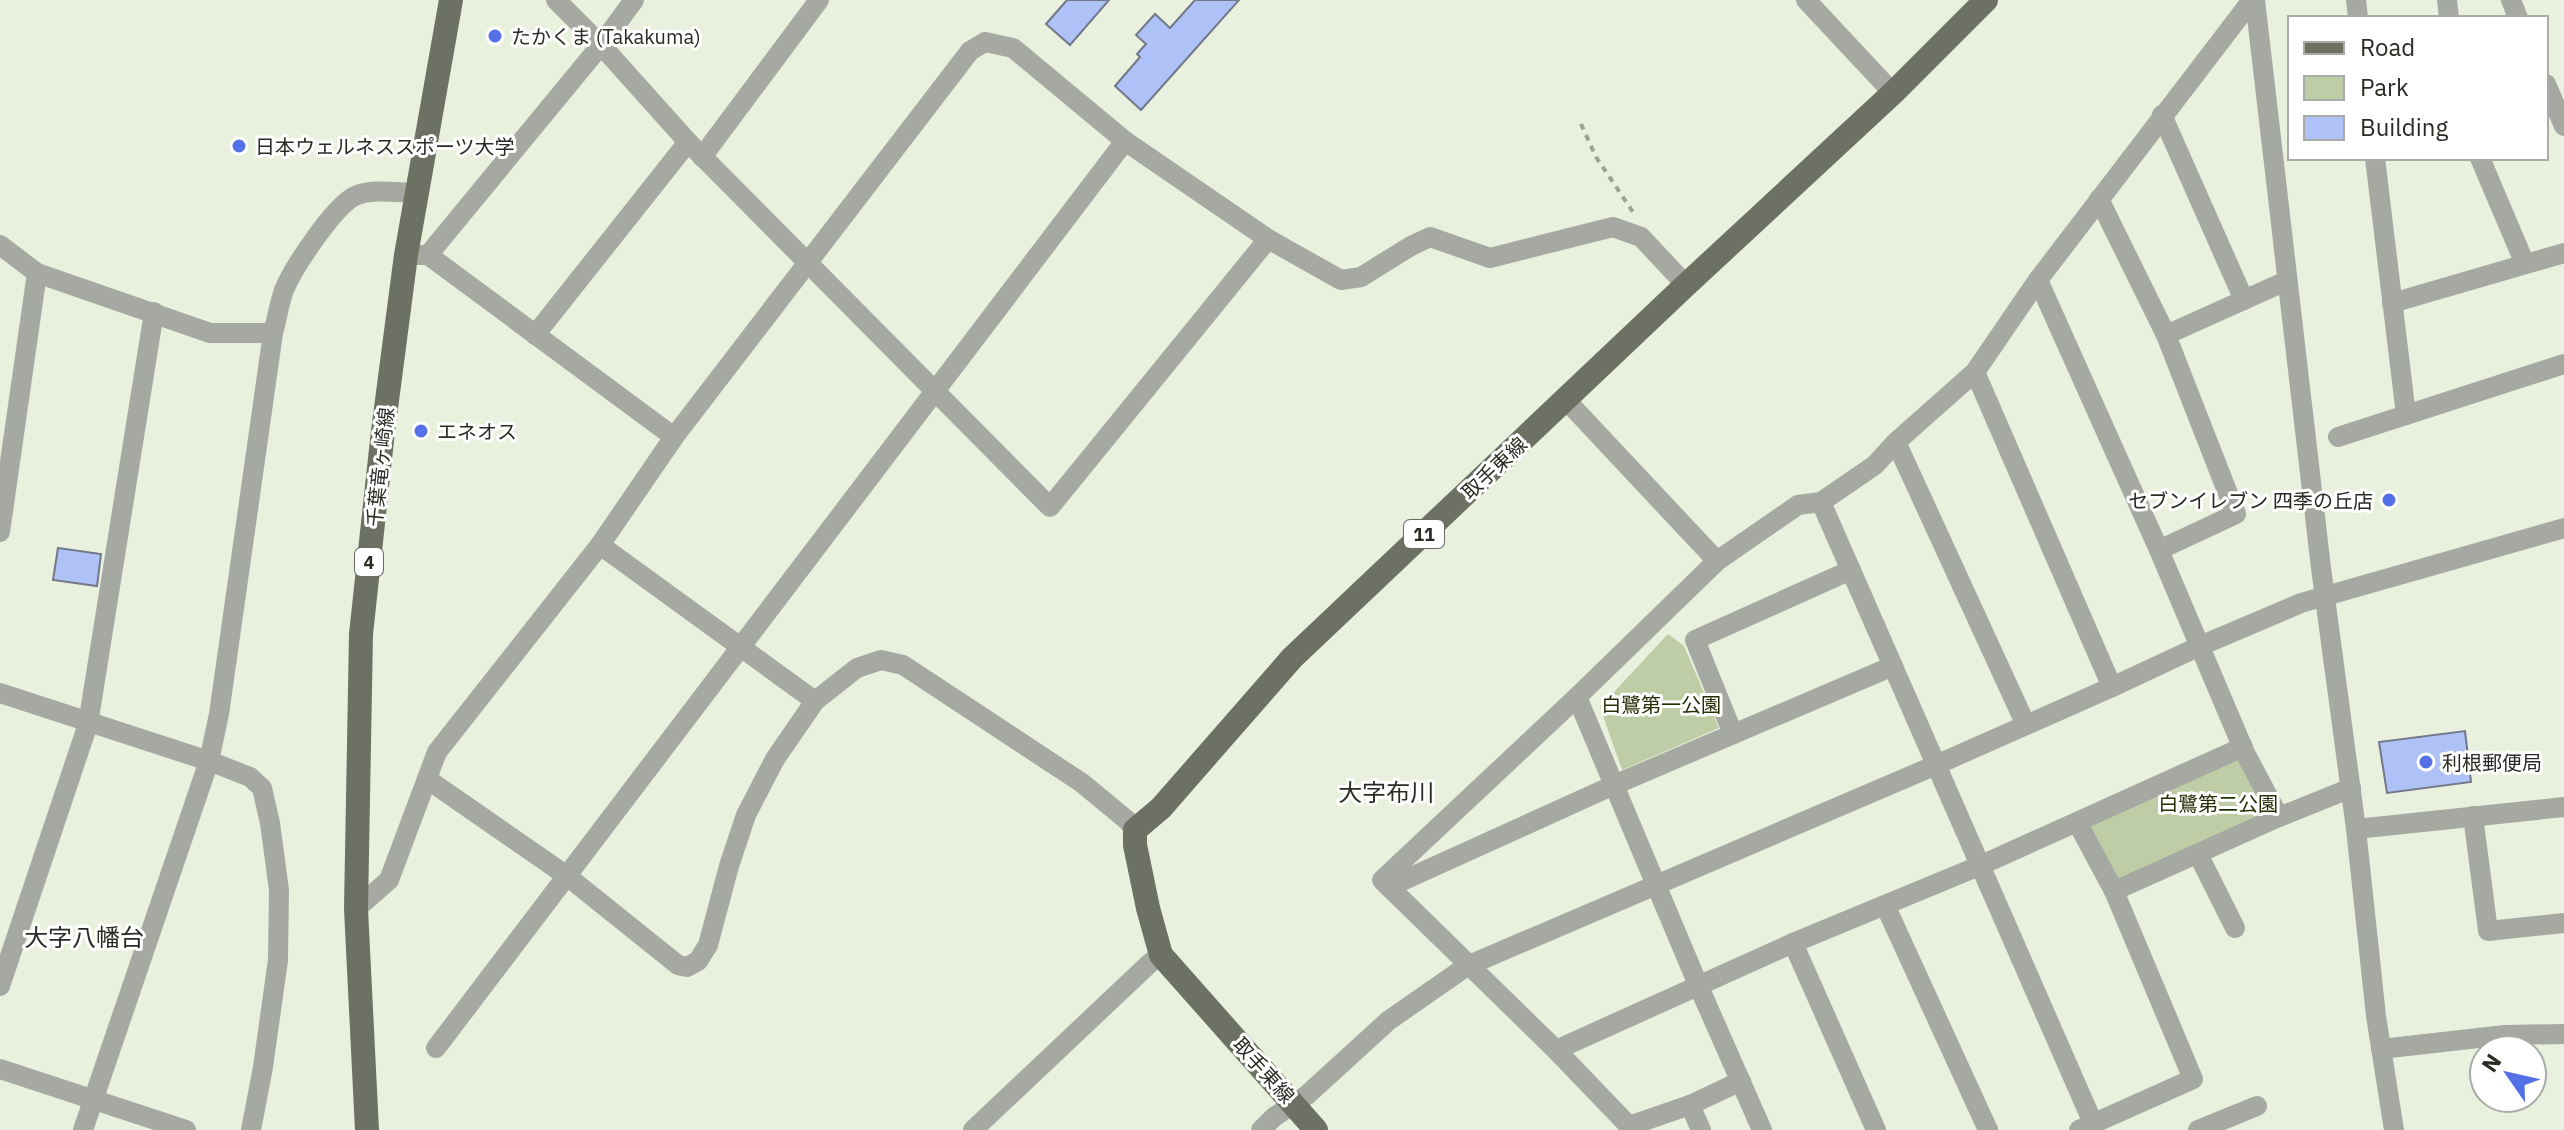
<svg xmlns="http://www.w3.org/2000/svg" width="2564" height="1130" viewBox="0 0 2564 1130" font-family="'IBM Plex Sans','Noto Sans JP',sans-serif">
<rect width="100%" height="100%" fill="#e9f0dd"/>
<g fill="#bfcda7">
<path d="M1668 634 1684 646 1719 728 1622 770 1600 707Z"/>
<path d="M2245 753 2269 819 2116 884 2084 824Z"/>
</g>
<g fill="#afc2f7" stroke="#727888" stroke-width="2">
<path d="M1067 0H1109L1070 45 1046 24Z"/>
<path d="M1195 0H1239L1141 110 1115 86 1140 57 1137 54 1146 44 1136 35 1155 14 1170 28Z"/>
<path d="M58 548 101 554 97 586 53 580Z"/>
<path d="M2465 731 2471 782 2387 793 2379 742Z"/>
</g>
<g fill="none" stroke-linecap="round" stroke-linejoin="round">
<path stroke="#9ca193" stroke-width="4" stroke-dasharray="6 6" stroke-linecap="butt" d="M1581 124 1596 157 1635 215"/>
<g stroke="#a6a9a1" stroke-width="20">
<path d="M556 0 601 45 688 142 1050 507 1268 239"/>
<path d="M1806 0 1893 93"/>
<path d="M2255 0 2321 568 2356 829 2376 1016 2394 1130"/>
<path d="M2356 0 2358 18"/>
<path d="M2447 0 2449 18"/>
<path d="M2511 0 2518 18"/>
<path d="M2546 84 2564 126"/>
<path d="M2162 115 2244 300"/>
<path d="M702 157 819 0"/>
<path d="M2375 158 2406 415"/>
<path d="M2480 158 2525 264"/>
<path d="M2099 199 2166 335 2236 514 2159 550"/>
<path d="M0 245 37 273 210 333H273"/>
<path d="M406 255H428L601 45 634 0"/>
<path d="M428 255 674 437"/>
<path d="M2038 280 2159 550 2245 753 2279 817"/>
<path d="M2392 303 2564 253"/>
<path d="M535 335 688 142"/>
<path d="M2166 335 2286 281"/>
<path d="M1975 372 2112 687"/>
<path d="M1566 400 1717 561"/>
<path d="M2338 437 2564 364"/>
<path d="M1896 442 2026 725"/>
<path d="M1821 502 2093 1123"/>
<path d="M0 532 37 273"/>
<path d="M600 545 815 701"/>
<path d="M0 693 209 761 250 777 262 788 270 823 279 890 278 960 263 1067 251 1130"/>
<path d="M1577 697 1699 987 1762 1130"/>
<path d="M1733 734 1695 640 1851 570"/>
<path d="M427 779 567 876 678 965 687 967 698 961 708 945 729 866 746 815 775 759 815 701 857 668 881 660 903 665 1082 783 1128 821 1135 830"/>
<path d="M2473 816 2488 931 2564 923"/>
<path d="M2077 822 2114 891"/>
<path d="M2356 829 2564 807"/>
<path d="M2198 854 2235 928"/>
<path d="M1389 887 1614 785 1893 666"/>
<path d="M1885 905 1988 1130"/>
<path d="M356 909 389 880 437 752 600 545 674 437 970 51 985 42 1013 48 1125 141 1268 239 1341 280 1361 277 1411 246 1430 237 1490 258 1613 227 1641 237 1686 285"/>
<path d="M1793 943 1876 1130"/>
<path d="M0 986 88 724 154 312"/>
<path d="M436 1048 1125 141"/>
<path d="M2381 1049 2505 1035 2564 1034"/>
<path d="M1556 1050 1793 943 1979 866 2243 747"/>
<path d="M0 1069 186 1130"/>
<path d="M1741 1081 1690 1105 1629 1126 1556 1050 1382 880 1577 697 1717 561 1798 505 1821 502 1875 465 1896 442 1975 372 2038 280 2252 0"/>
<path d="M1690 1105 1701 1130"/>
<path d="M83 1130 209 761 219 714 273 333C277 319 279 304 284 290 293 268 334 206 355 196 372 188 398 193 417 193"/>
<path d="M973 1130 1150 963 1161 955"/>
<path d="M1261 1130 1274 1117 1307 1095 1388 1021 1467 966 1936 765 2112 687 2200 646 2301 603 2564 528"/>
<path d="M2079 1130 2193 1079 2114 891 2279 817 2351 788"/>
<path d="M2198 1130 2257 1106"/>
</g>
<g stroke="#6c7163" stroke-width="24">
<path d="M367 1130 356 909 361 634 383 431 406 255 451 0"/>
<path d="M1316 1130 1161 955 1148 908 1135 845V830L1161 808 1292 658 1686 285 1893 93 1986 0"/>
</g>
</g>
<g fill="#5470e6" stroke="#fff" stroke-width="3">
<circle cx="495" cy="36" r="8"/>
<circle cx="239" cy="146" r="8"/>
<circle cx="421" cy="431" r="8"/>
<circle cx="2389" cy="500" r="8"/>
<circle cx="2426" cy="762" r="8"/>
</g>
<g text-anchor="middle" dominant-baseline="central" stroke-width="6" stroke-linejoin="round" paint-order="stroke">
<g fill="#fff" stroke="#696b66" stroke-width="2">
<rect x="1404" y="520" width="40" height="28" rx="6"/>
<rect x="355" y="548" width="28" height="28" rx="6"/>
</g>
<g font-size="18" font-weight="bold" fill="#292c24">
<text x="1424" y="534">11</text>
<text x="369" y="562">4</text>
</g>
<g font-size="20" fill="#292c24" stroke="#fff" text-anchor="start">
<text x="511" y="36">たかくま (Takakuma)</text>
<text x="255" y="146">日本ウェルネススポーツ大学</text>
<text x="437" y="431">エネオス</text>
<text x="2373" y="500" text-anchor="end">セブンイレブン 四季の丘店</text>
<text x="2442" y="762">利根郵便局</text>
</g>
<g font-size="20" fill="#292c24" stroke="#fff">
<text transform="translate(380 467) rotate(-84)">千葉竜ヶ崎線</text>
<text transform="translate(1494 468) rotate(-43)">取手東線</text>
<text transform="translate(1264 1070) rotate(48)">取手東線</text>
</g>
<g font-size="20" fill="#242f05" stroke="#fff">
<text x="1661" y="704">白鷺第一公園</text>
<text x="2218" y="803">白鷺第二公園</text>
</g>
<g font-size="24" fill="#292c24" stroke="#fff">
<text x="1386" y="792">大字布川</text>
<text x="84" y="937">大字八幡台</text>
</g>
</g>
<rect x="2288" y="16" width="260" height="144" fill="#ffffff" stroke="#a9aba7" stroke-width="2"/>
<rect x="2304" y="42" width="40" height="12" fill="#6c7163" stroke="#a9aba7" stroke-width="2"/>
<text x="2360" y="56" font-size="24" fill="#292c24">Road</text>
<rect x="2304" y="76" width="40" height="24" fill="#bfcda7" stroke="#a9aba7" stroke-width="2"/>
<text x="2360" y="96" font-size="24" fill="#292c24">Park</text>
<rect x="2304" y="116" width="40" height="24" fill="#afc2f7" stroke="#a9aba7" stroke-width="2"/>
<text x="2360" y="136" font-size="24" fill="#292c24">Building</text>
<g transform="translate(2508 1074) rotate(304)"><circle r="38" fill="#ffffff" stroke="#a9aba7" stroke-width="2"/>
<path d="M0-6L14 30L0 20L-14 30Z" fill="#5470e6"/>
<text y="-12" font-size="22" font-weight="bold" text-anchor="middle" fill="#292c24">N</text>
</g>
</svg>
